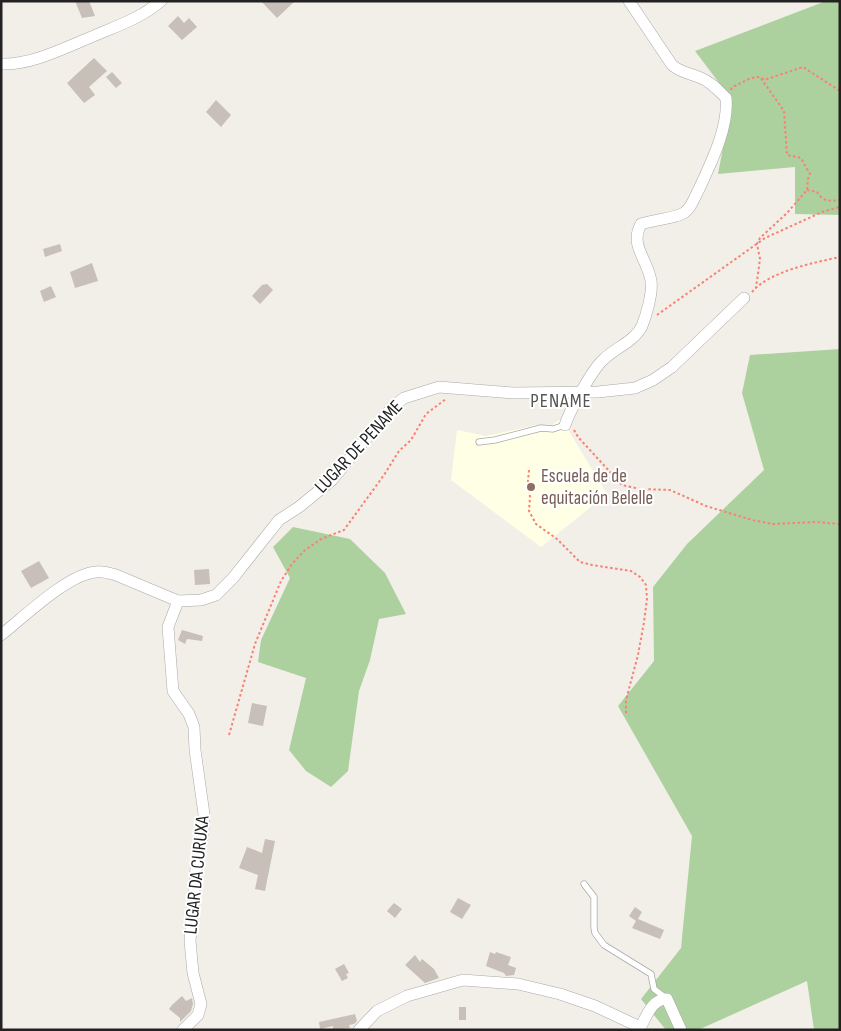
<svg xmlns="http://www.w3.org/2000/svg" width="841" height="1031" viewBox="0 0 841 1031" font-family="'Sofia Sans Condensed',sans-serif">
<rect width="100%" height="100%" fill="#f2efe9"/>
<path fill="#ffffe5" d="M559 420 567 428 607 494 541 547 451 480 457 430 486 436 536 425 551 426Z"/>
<g fill="#add19e">
<path d="M826 1H840V215L795 214V167L718 174 732 100 695 51Z"/>
<path d="M840 349V1030H814L807 981 698 1030H666L641 999 681 948 692 836 618 706 654 661 653 587 687 544 764 470 742 393 750 355Z"/>
<path d="M293 527 350 539 385 573 406 614 379 619 370 660 359 691 348 771 331 787 306 771 289 750 306 678 258 662 261 640 290 578 273 547Z"/>
</g>
<g fill="#c7bfb8">
<path d="M75 1H89L95 16 82 18Z"/>
<path d="M261 1H295L277 18Z"/>
<path d="M178 16 184 23 189 18 197 27 182 40 168 26Z"/>
<path d="M94 58 107 71 89 87 95 95 84 103 67 83Z"/>
<path d="M112 72 122 83 116 88 106 77Z"/>
<path d="M216 100 231 115 221 127 206 112Z"/>
<path d="M60 244 62 251 45 257 43 249Z"/>
<path d="M92 263 98 281 75 288 70 272Z"/>
<path d="M267 284 273 290 260 304 252 296 262 285Z"/>
<path d="M51 286 56 297 44 302 40 291Z"/>
<path d="M39 561 49 578 31 588 21 571Z"/>
<path d="M209 569 210 584 195 585 194 570Z"/>
<path d="M182 630 203 636 202 641 187 639 185 644 178 640Z"/>
<path d="M252 703 267 706 263 726 248 723Z"/>
<path d="M265 839 275 841 265 891 255 889 258 875 239 868 247 847 262 853Z"/>
<path d="M458 898 471 905 462 919 450 912Z"/>
<path d="M394 903 402 909 395 918 387 911Z"/>
<path d="M635 907 642 912 638 919 664 930 660 939 632 928 636 921 629 916Z"/>
<path d="M490 952 495 954 496 952 511 957 508 965 516 968 514 975 506 976 504 973 486 966Z"/>
<path d="M415 955 420 962 422 959 434 969 439 978 425 983 405 965Z"/>
<path d="M344 964 349 973 346 974 348 978 342 981 335 969Z"/>
<path d="M182 996 186 1001 192 998 193 1004 191 1011 180 1022V1018L169 1009 172 1005Z"/>
<rect x="459" y="1007" width="7" height="13"/>
<path d="M355 1014 357 1021 354 1024 349 1025 350 1028 333 1030V1026L320 1029 319 1022Z"/>
</g>
<g fill="none" stroke-linecap="round" stroke-linejoin="round">
<defs>
<g id="service">
<path d="M479 442 495 440 541 428 553 429 565 425"/>
<path d="M584 884 594 897V928L595 933 604 945 651 974 654 989 666 998"/>
</g>
<g id="minor">
<path d="M1 64C31 65 62 49 89 38 114 27 140 19 161 1"/>
<path d="M565 425C570 410 593 368 604 359 615 348 635 341 642 326 646 316 653 293 651 281 648 260 629 245 641 224 652 220 678 218 685 212 692 207 695 196 699 189 711 163 729 127 726 98 718 90 711 82 701 78 690 73 681 73 672 65L629 1"/>
<path d="M178 601 168 627 173 691 189 714 194 727 195 750 204 814 203 832 196 868 190 941 193 973 201 1004 198 1015 183 1030"/>
<path d="M1 635C24 617 68 574 96 572 103 571 109 573 116 575L178 601 201 600 216 595 233 578 279 520 299 507 332 480 393 406 404 398 439 387 513 393 598 392 635 388 653 380 672 367 744 298"/>
<path d="M359 1030 377 1011 407 996 463 980 518 984 560 994 595 1006 640 1027"/>
<path d="M639 1030C646 1018 651 999 667 999L681 1030"/>
</g>
</defs>
<use href="#service" stroke="#a9a9a9" stroke-width="7"/>
<use href="#minor" stroke="#a9a9a9" stroke-width="12"/>
<g stroke="#fa8072" stroke-width="2" stroke-dasharray="2.5 2.5" stroke-linecap="butt">
<path d="M762 78 764 80 803 67 840 91"/>
<path d="M731 90 732 87C744 83 747 77 760 77L784 111 787 155 801 158 810 174 808 179 807 190 787 213 760 238 757 244 760 259 756 288"/>
<path d="M807 190 817 192C823 202 829 201 840 200"/>
<path d="M752 292C770 271 813 263 840 257"/>
<path d="M657 315 765 238 822 212 840 207"/>
<path d="M574 430 578 437 622 485 640 489 670 490 706 506 752 520 773 524 816 522 840 524"/>
<path d="M529 470 528 481 530 497 529 511 536 524 557 539 580 562 592 565 631 571 640 577 646 585 647 599 644 622 638 655 626 700V715"/>
<path d="M229 735 255 644 281 581 292 564 304 551 321 539 344 530 384 475 399 451 411 440 426 414 446 399"/>
</g>
<use href="#service" stroke="#fff" stroke-width="5.5"/>
<use href="#minor" stroke="#fff" stroke-width="11"/>
</g>
<circle fill="#8d6e63" stroke="#fff" stroke-width="2" cx="531" cy="487" r="5"/>
<g text-anchor="middle" dominant-baseline="central" stroke-width="4" stroke-linejoin="round" paint-order="stroke">
<g font-size="19" fill="#222" stroke="#fff">
<text transform="translate(359 447) rotate(-47)">LUGAR DE PENAME</text>
<text transform="translate(197 875) rotate(-84)">LUGAR DA CURUXA</text>
</g>
<g font-size="19" fill="#785e54" stroke="#fff" text-anchor="start">
<text x="541" y="476">Escuela de de<tspan x="541" dy="22">equitación Belelle</tspan></text>
</g>
<g font-size="20" letter-spacing="1" fill="#555" stroke="#fff">
<text x="561" y="401">PENAME</text>
</g>
</g>
<rect width="841" height="1031" fill="none" stroke="#222222" stroke-width="5"/>
</svg>
